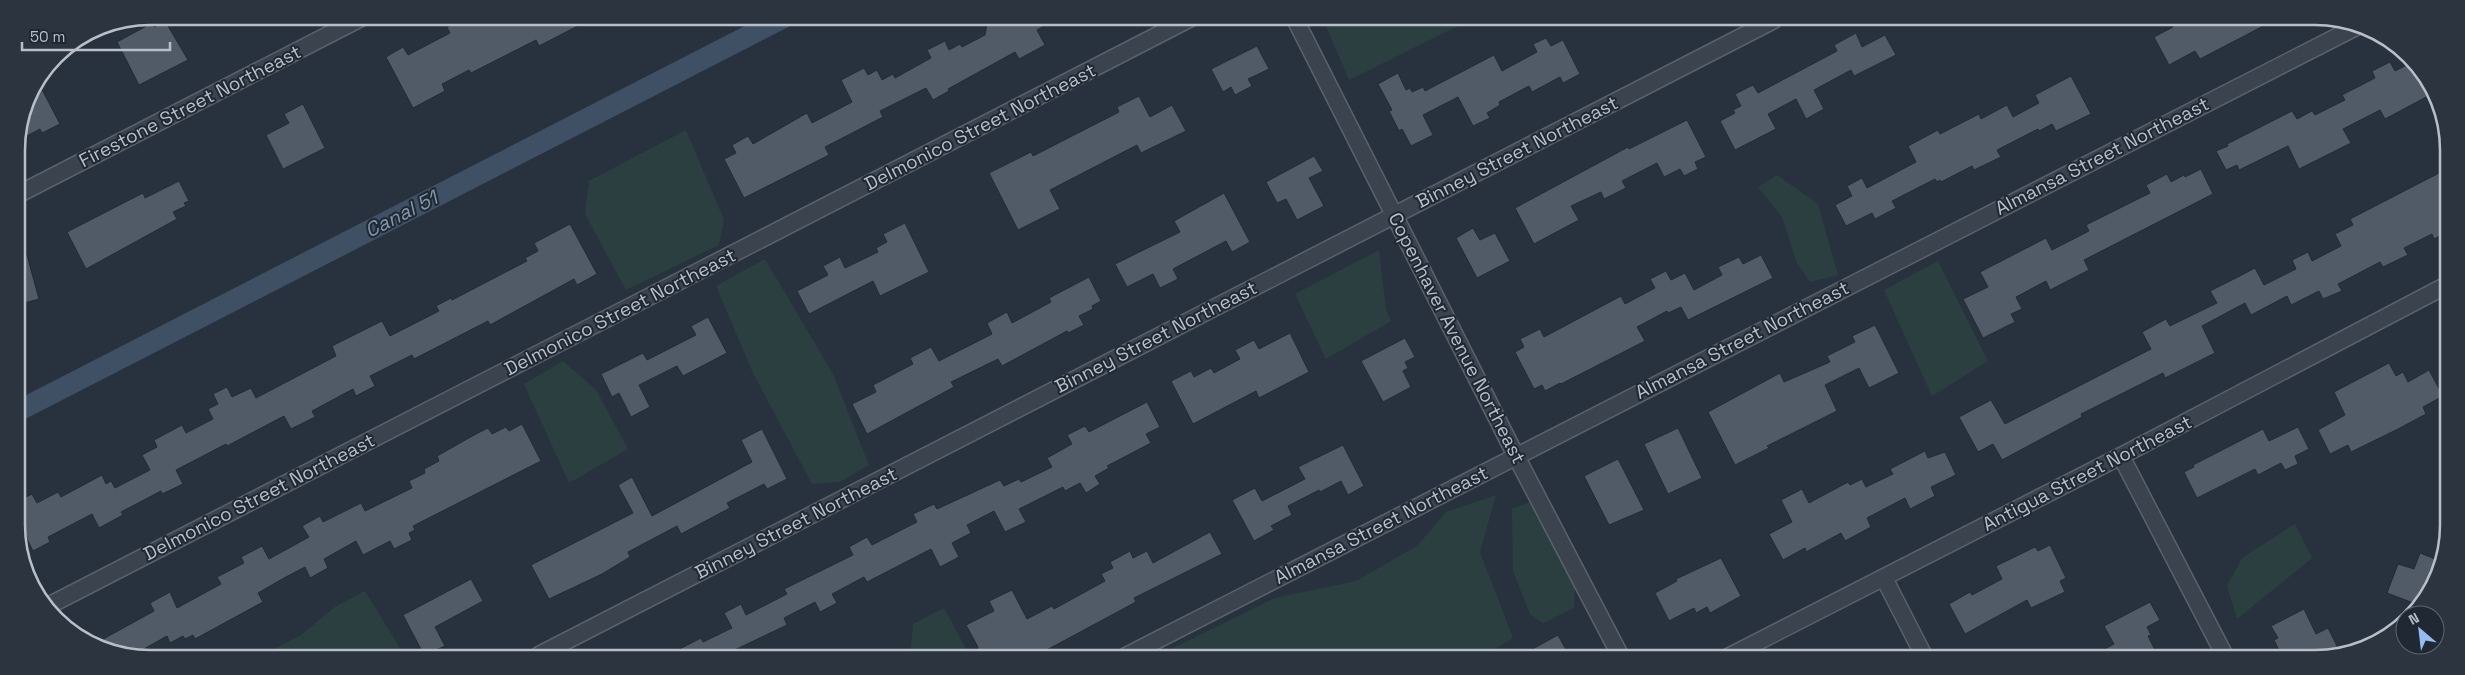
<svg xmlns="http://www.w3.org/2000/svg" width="2465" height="675" viewBox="0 0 2465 675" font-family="'Space Grotesk',sans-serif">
<rect width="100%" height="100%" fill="#28323e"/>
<g fill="#2b3f40">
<path d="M1323 19H1472L1349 80Z"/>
<path d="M686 130 724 220 719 245 626 290 585 214 589 181Z"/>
<path d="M1777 175 1818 204 1838 275 1810 282 1797 263 1782 217 1758 187Z"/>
<path d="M1379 250 1386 310 1391 321 1326 359 1295 294Z"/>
<path d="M765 259 833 374 869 465 840 482 812 484 753 373 716 286Z"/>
<path d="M1938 261 1988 361 1932 396 1884 290Z"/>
<path d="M563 361 596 390 628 449 569 483 524 384Z"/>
<path d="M1496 495 1480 552 1513 638 1482 657 1157 656 1275 598 1356 581 1417 546 1446 512Z"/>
<path d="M1530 502 1575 582 1574 608 1543 623 1530 614 1513 571 1512 509Z"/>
<path d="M2295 524 2312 558 2237 619 2227 586 2242 558Z"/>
<path d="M365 591 404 655H262L301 635 335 607Z"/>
<path d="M944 608 970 656H910L913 624Z"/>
</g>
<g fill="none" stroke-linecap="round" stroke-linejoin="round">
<path stroke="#3f5065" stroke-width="21" d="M18 411 783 18"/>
</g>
<g fill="#515b68" stroke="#222b35">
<path d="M466 17H595L539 46 536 40 471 73 469 70 442 84 445 91 413 108 386 57 403 47 408 55 450 33 447 27Z"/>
<path d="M988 18H1058L1037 30 1045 45 1019 59 1015 52 948 89 949 91 933 100 926 88 880 111 883 117 825 147 829 155 744 198 724 159 736 153 732 145 748 136 753 144 807 113 812 123 852 102 841 80 864 68 868 75 877 70 882 80 893 74 895 78 931 58 927 50 945 41 949 50 960 44 962 47 985 35Z"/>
<path d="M2170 20H2212L2273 21 2200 59 2195 51 2169 65 2154 37 2173 27Z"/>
<path d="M165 21 188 60 139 85 117 42 152 23 154 27Z"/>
<path d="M1856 33 1862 47 1885 35 1896 55 1854 76 1851 70 1814 90 1824 109 1806 119 1796 99 1768 114 1776 129 1735 150 1720 121 1735 113 1733 110 1741 106 1735 94 1753 85 1758 93 1837 51 1834 45Z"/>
<path d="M1546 38 1551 46 1563 40 1580 74 1563 83 1560 77 1532 92 1529 86 1499 102 1500 105 1487 113 1490 118 1473 126 1458 97 1423 115 1433 135 1411 146 1402 129 1399 131 1389 111 1392 110 1378 84 1398 73 1406 90 1410 88 1412 92 1423 87 1425 91 1494 55 1502 71 1537 52 1533 44Z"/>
<path d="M1257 46 1269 69 1248 79 1252 86 1235 95 1231 87 1223 92 1211 69Z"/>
<path d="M2390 62 2395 71 2413 62 2430 95 2385 119 2380 110 2343 129 2351 143 2299 169 2288 146 2239 170 2237 165 2226 170 2216 151 2228 146 2227 144 2292 111 2297 119 2312 111 2315 115 2345 100 2342 95 2375 78 2372 71Z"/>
<path d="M2071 76 2091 114 2056 131 2052 124 2039 131 2038 129 1997 150 2001 157 1974 170 1972 166 1941 182 1940 180 1937 182 1935 179 1892 201 1896 208 1875 219 1872 213 1846 226 1835 205 1852 196 1847 186 1862 178 1867 188 1916 162 1908 146 1938 130 1940 134 1979 114 1981 119 2007 105 2013 117 2039 103 2035 95Z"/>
<path d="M38 82 60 124 42 133 40 129 17 141 27 99Z"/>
<path d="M1139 96 1150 117 1172 105 1186 131 1141 153 1137 145 1050 190 1060 209 1018 230 989 173 1031 152 1033 156 1119 112 1117 107Z"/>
<path d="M303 104 325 148 283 169 266 135 289 123 284 114Z"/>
<path d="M1687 120 1706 157 1695 162 1698 169 1684 176 1680 169 1664 177 1657 163 1622 181 1626 188 1604 199 1601 192 1571 206 1579 220 1534 244 1515 208 1628 147 1629 149Z"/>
<path d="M1314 156 1323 171 1309 178 1324 206 1297 220 1286 199 1277 203 1266 182Z"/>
<path d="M2201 169 2213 194 2084 260 2089 270 2050 290 2046 281 2016 297 2022 309 2011 314 2015 322 1983 338 1963 299 1988 287 1980 272 2046 238 2052 250 2089 231 2086 225 2150 193 2146 185 2167 174 2171 182 2184 175 2185 177Z"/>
<path d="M2441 172 2446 182V233L2434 239 2432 234 2404 248 2408 255 2383 267 2380 262 2338 284 2342 291 2323 299 2319 291 2291 305 2287 296 2251 315 2245 303 2202 326 2215 353 2165 378 2163 373 2081 414 2082 417 2002 460 1993 444 1978 452 1959 417 1991 400 2005 424 2151 349 2142 332 2166 319 2170 326 2217 303 2210 291 2238 277 2255 268 2264 285 2296 269 2292 260 2308 252 2312 261 2341 246 2335 234 2353 225 2350 219Z"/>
<path d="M179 181 189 201 184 203 186 206 173 212 177 219 86 269 67 232 143 193 145 198Z"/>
<path d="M1224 193 1250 242 1232 252 1226 241 1173 269 1178 279 1160 288 1153 274 1127 287 1115 264 1180 232 1174 221Z"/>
<path d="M905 223 929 272 880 296 873 281 809 314 797 291 828 275 823 266 840 257 845 268 878 252 876 248 887 242 883 234Z"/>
<path d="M570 224 597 274 577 285 574 279 490 325 488 321 414 359 412 355 370 376 375 386 356 396 353 389 312 411 315 417 291 429 284 416 227 446 226 444 176 470 183 484 162 494 161 491 121 512 123 515 99 528 92 514 48 537 50 542 33 551 19 523 18 501 32 494 37 503 58 492 61 497 102 475 106 484 111 481 115 488 150 470 142 455 157 447 154 440 182 425 186 433 213 419 208 409 218 404 213 394 227 387 232 397 251 388 256 398 336 356 332 346 382 321 390 336 439 311 436 306 451 298 452 300 527 261 525 258 538 251 534 243Z"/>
<path d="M1473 228 1480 240 1495 233 1510 261 1477 278 1456 238Z"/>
<path d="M22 237 39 299 17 305V238Z"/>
<path d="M1761 255 1773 278 1688 320 1681 307 1668 313 1667 311 1637 327 1645 341 1561 384 1560 383 1545 391 1542 385 1534 389 1515 352 1524 347 1520 339 1540 329 1544 337 1621 296 1625 304 1655 288 1650 279 1666 271 1671 280 1685 273 1694 290 1722 275 1718 267 1739 257 1743 264Z"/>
<path d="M1089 277 1101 301 1092 306 1093 309 1079 316 1084 325 1068 333 1067 331 1002 366 998 359 951 382 954 387 867 434 852 404 876 392 873 385 913 364 910 358 931 347 939 361 992 334 987 323 1007 312 1012 323 1051 302 1049 298Z"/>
<path d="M708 317 727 353 683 376 677 366 639 385 650 407 631 417 619 393 612 397 601 374 643 353 647 360 696 335 691 326Z"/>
<path d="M1875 325 1899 373 1869 388 1859 368 1825 385 1837 411 1767 446 1769 448 1735 465 1708 412 1780 373 1784 382 1830 362 1827 356 1855 342 1852 336Z"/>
<path d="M1290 333 1309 372 1259 398 1256 391 1193 424 1171 381 1191 371 1194 377 1211 368 1214 373 1240 359 1235 350 1254 340 1259 349Z"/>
<path d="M1405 338 1415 357 1405 362 1408 368 1403 371 1411 387 1383 402 1361 361Z"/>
<path d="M2389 363 2396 376 2403 372 2408 382 2429 370 2443 396 2423 407 2426 414 2398 429 2351 452 2348 445 2330 454 2318 430 2345 415 2334 392Z"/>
<path d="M1147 402 1160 427 1146 434 1151 443 1107 466 1109 468 1095 476 1100 484 1086 493 1080 483 1065 491 1063 487 1019 509 1026 522 1005 532 994 511 967 525 971 533 952 543 959 557 940 567 931 549 867 582 864 577 832 594 837 603 820 612 815 602 784 618 787 625 724 655H668L701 638 703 642 732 628 724 613 741 604 746 615 787 594 784 589 853 555 849 547 867 537 872 545 917 522 913 514 934 504 937 509 1000 480 1004 486 1019 479 1021 482 1052 467 1047 458 1072 444 1067 435 1085 426 1089 432Z"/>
<path d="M522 424 541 461 413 526 415 530 409 533 412 540 394 549 390 541 363 555 356 541 324 559 328 568 310 578 305 567 284 578 258 593 263 602 195 639 193 635 185 639 183 636 170 643 167 636 135 654H116L96 643 154 611 150 603 170 592 177 608 221 584 217 577 244 563 241 557 262 546 269 559 309 537 302 526 320 516 323 522 361 503 365 511 412 488 409 481 425 473 424 469 439 461 437 456 476 434 488 428 492 434 506 427 509 431Z"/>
<path d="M2298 427 2309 449 2295 456 2298 464 2285 470 2281 463 2258 475 2255 469 2197 498 2184 472 2194 467 2193 465 2263 429 2269 441Z"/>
<path d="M1678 428 1702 478 1668 494 1644 444Z"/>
<path d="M762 429 787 479 767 489 764 484 727 503 730 508 681 534 677 526 628 552 630 557 602 574 549 599 531 565 633 513 618 485 632 477 652 516 752 462 741 440Z"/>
<path d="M1343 445 1364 486 1348 495 1341 481 1320 492 1319 490 1288 506 1292 515 1271 526 1274 530 1254 541 1232 500 1255 488 1262 501 1305 479 1298 467Z"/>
<path d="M1925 451 1928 458 1945 452 1956 475 1931 487 1935 496 1910 509 1905 498 1867 518 1871 527 1845 541 1841 533 1806 552 1805 548 1783 560 1769 534 1792 522 1781 500 1802 489 1809 503 1848 482 1850 485 1862 479 1866 487 1893 474 1890 469Z"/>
<path d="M1618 459 1644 510 1609 525 1584 476Z"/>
<path d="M1210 532 1222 554 1134 598 1136 602 1043 652 1034 656H975L978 647 966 625 994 611 989 601 1012 590 1027 619 1052 606 1054 609 1105 581 1101 574 1113 568 1110 562 1130 551 1133 558 1147 551 1153 563Z"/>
<path d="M2050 545 2066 578 2060 581 2065 592 2031 608 2027 600 1965 634 1949 604 1970 592 1972 595 2002 579 1996 566 2035 547 2038 551Z"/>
<path d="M2420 553 2443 562 2416 604 2387 593 2398 564 2414 569Z"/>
<path d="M1721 558 1741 596 1710 613 1707 607 1696 613 1694 608 1669 621 1655 593 1677 581 1676 579Z"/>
<path d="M471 579 483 601 435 627 445 646 424 655 403 615Z"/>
<path d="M2150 602 2160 620 2147 627 2151 635 2148 636 2159 658H2088L2114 644 2104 626Z"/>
<path d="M2304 609 2316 634 2328 628 2339 650 2322 658H2283L2274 640 2278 638 2271 626Z"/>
<path d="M1558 635 1570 657H1518Z"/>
</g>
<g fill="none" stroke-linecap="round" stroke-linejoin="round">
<defs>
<g id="minor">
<path d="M1295 19 1516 456 1621 657"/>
<path d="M17 195 363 17"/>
<path d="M2121 456 2226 658"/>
<path d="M1884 578 1925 658"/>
<path d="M48 606 1191 18"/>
<path d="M539 655 1774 20"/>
<path d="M1126 656 2358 26"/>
<path d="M1728 657 2121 456 2445 286"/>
</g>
</defs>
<use href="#minor" stroke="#59626c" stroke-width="19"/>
<use href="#minor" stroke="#3b444e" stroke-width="16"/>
</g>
<g text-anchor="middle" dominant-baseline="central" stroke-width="4" stroke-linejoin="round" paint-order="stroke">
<g font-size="19" fill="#b8bfc9" stroke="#202933">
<text transform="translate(190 106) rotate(-27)">Firestone Street Northeast</text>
<text transform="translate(980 127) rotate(-27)">Delmonico Street Northeast</text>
<text transform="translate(1517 152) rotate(-27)">Binney Street Northeast</text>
<text transform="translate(2102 156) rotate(-27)">Almansa Street Northeast</text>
<text transform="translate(620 312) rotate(-27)">Delmonico Street Northeast</text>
<text transform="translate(1156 337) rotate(-27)">Binney Street Northeast</text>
<text transform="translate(1457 338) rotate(63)">Copenhaver Avenue Northeast</text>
<text transform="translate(1742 340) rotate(-27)">Almansa Street Northeast</text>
<text transform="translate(2087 473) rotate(-27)">Antigua Street Northeast</text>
<text transform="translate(259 497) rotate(-27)">Delmonico Street Northeast</text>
<text transform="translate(796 523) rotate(-27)">Binney Street Northeast</text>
<text transform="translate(1381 525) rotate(-27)">Almansa Street Northeast</text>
</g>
<g font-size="20" font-style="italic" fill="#8296ad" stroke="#202933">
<text transform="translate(401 214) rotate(-27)">Canal 51</text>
</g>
</g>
<path d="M0 0H2465V675H0ZM150 25H2315A125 125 0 0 1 2440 150V525A125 125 0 0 1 2315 650H150A125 125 0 0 1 25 525V150A125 125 0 0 1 150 25Z" fill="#2c353f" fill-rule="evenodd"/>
<path fill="none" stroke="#b8bfc9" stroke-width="2.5" d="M150 25H2315A125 125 0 0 1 2440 150V525A125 125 0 0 1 2315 650H150A125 125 0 0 1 25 525V150A125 125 0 0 1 150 25Z"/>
<g transform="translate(2420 630) rotate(332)"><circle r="24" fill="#202933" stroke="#5d656f"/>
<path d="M0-4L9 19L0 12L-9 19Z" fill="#97bbef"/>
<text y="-8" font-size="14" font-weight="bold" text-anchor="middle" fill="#b8bfc9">N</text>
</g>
<path d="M22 42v8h148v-8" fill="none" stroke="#b8bfc9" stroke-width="2.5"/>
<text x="30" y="42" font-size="15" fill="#b8bfc9" stroke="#202933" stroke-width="4" paint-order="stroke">50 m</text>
</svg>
